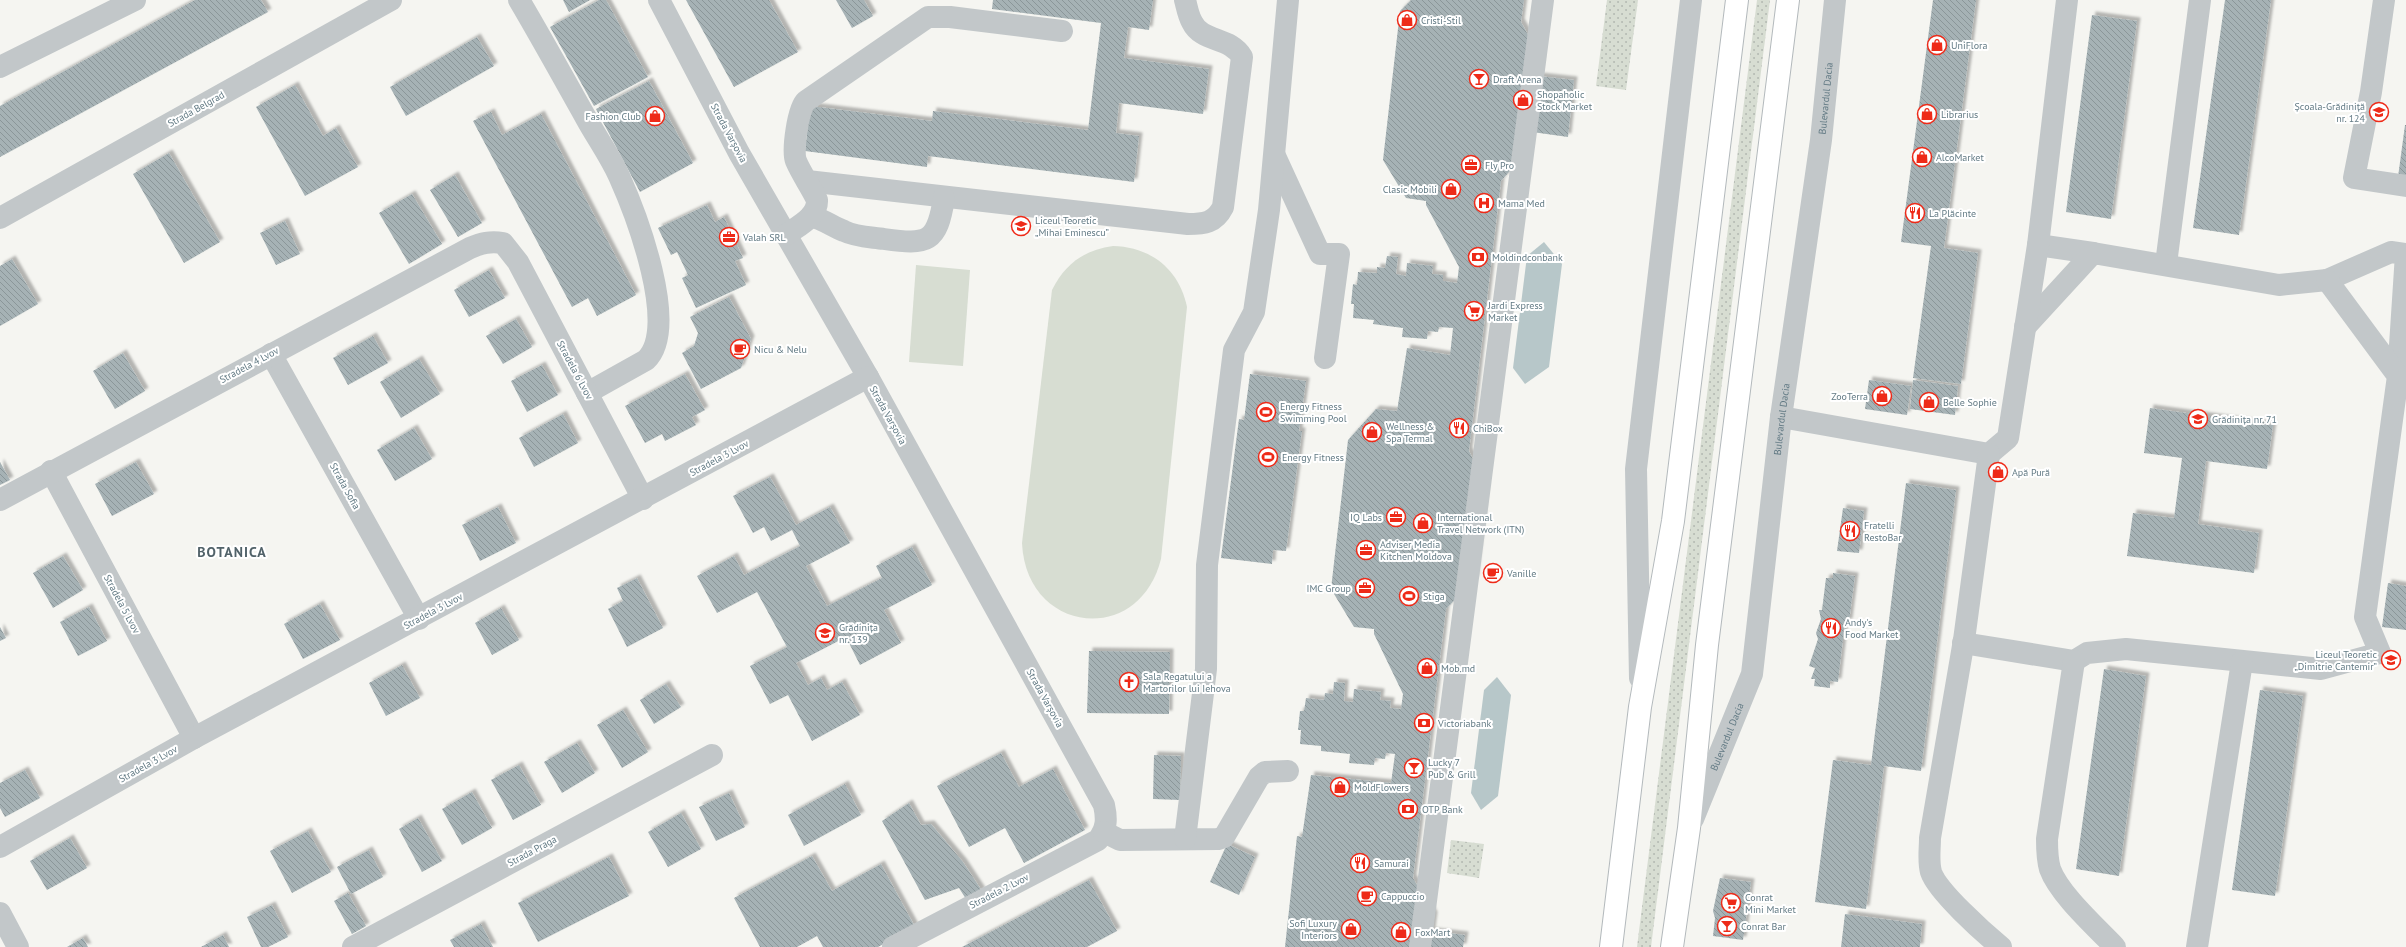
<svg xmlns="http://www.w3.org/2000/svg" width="2406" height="947" viewBox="0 0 2406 947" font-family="'PT Sans',sans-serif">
<defs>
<pattern id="grass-dots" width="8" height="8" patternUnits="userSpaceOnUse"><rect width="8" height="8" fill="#d7ddd2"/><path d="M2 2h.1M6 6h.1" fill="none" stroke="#b2b8b0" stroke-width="1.8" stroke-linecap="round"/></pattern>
<pattern id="building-back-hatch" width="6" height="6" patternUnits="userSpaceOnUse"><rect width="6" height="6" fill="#a6b2b5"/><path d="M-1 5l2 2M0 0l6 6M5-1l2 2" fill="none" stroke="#8b9699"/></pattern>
<filter id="shadow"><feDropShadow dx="3.5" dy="-3.5" stdDeviation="1" flood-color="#0004"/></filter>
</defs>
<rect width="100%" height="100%" fill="#f5f5f1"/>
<g fill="url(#grass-dots)">
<path d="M1607 0H1638L1626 90 1596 86Z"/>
<path d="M1757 0H1770L1651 947H1637Z"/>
<path d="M1451 840 1484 844 1479 878 1447 873Z"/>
</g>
<g fill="#d7ddd2">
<path d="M1113 246C1151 247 1179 269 1187 307L1161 559C1139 647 1026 634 1022 543L1052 290C1065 264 1084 250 1113 246Z"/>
<path d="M916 265 970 270 963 366 909 362Z"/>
</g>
<g fill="#b7c7c9">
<path d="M1544 242 1562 264 1549 367 1525 384 1513 368 1527 256Z"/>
<path d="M1497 677 1511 695 1498 796 1481 810 1471 793 1484 690Z"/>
</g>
<g fill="url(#building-back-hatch)" filter="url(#shadow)">
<path d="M195 0H261L268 12 0 157V106Z"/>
<path d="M563 0H590L569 12Z"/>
<path d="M599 0H606L648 77 594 106 550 27Z"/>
<path d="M686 0H769L798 52 734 87Z"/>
<path d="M836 0H864L873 16 852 28Z"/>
<path d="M993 0H1153L1149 30 1128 27 1124 58 1209 69 1203 114 1119 103 1116 133 1139 136 1134 182 928 156 927 167 805 151 810 106 932 121 933 111 1088 130 1101 23 992 9Z"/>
<path d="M1411 0H1524L1521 22 1541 59 1538 76 1574 80 1568 137 1532 132 1530 148 1501 181 1469 451 1486 485 1475 579 1446 609 1413 878 1434 915 1432 931 1465 935 1463 947H1285L1297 836 1302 837 1311 775 1391 783 1395 754 1386 753 1385 759 1375 758 1374 765 1349 763 1350 754 1321 751V746L1300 744 1301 730H1298L1300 711H1304L1306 698 1324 700 1325 693 1333 694 1334 682 1345 683 1344 701 1353 702 1354 689 1381 692 1380 700 1391 701 1390 708 1401 709 1403 694 1374 634V629L1354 627 1331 589 1348 440 1376 409 1397 411 1407 348 1450 355 1453 328 1439 327 1438 332 1428 331 1427 339 1402 337 1403 328 1373 324 1374 320 1353 318 1354 304H1351L1353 284 1357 285 1358 272 1377 273V267L1385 268 1387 256 1398 257 1396 274 1406 276 1407 263 1433 266 1432 274 1443 275V281L1457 283 1459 267 1426 205V201L1406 198 1383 160 1400 11Z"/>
<path d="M1933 0H1976L1944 248 1978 253 1961 384 1913 378 1931 246 1901 242Z"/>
<path d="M2225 0H2271L2239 235 2193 228Z"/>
<path d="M2092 15 2137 21 2111 219 2066 212Z"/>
<path d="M477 37 494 66 406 116 390 87Z"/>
<path d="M649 81 693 163 640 192 596 109Z"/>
<path d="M295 85 323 136 336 128 358 167 305 196 256 107Z"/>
<path d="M491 112 502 135 541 114 636 295 597 316 588 298 572 307 473 121Z"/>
<path d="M2405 125H2406V178L2398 177Z"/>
<path d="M169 153 220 242 184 263 133 174Z"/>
<path d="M455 175 482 223 458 237 430 190Z"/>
<path d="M412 194 442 244 409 264 379 213Z"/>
<path d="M707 205 715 222 724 217 743 258 735 261 746 285 696 308 682 278 688 275 677 252 671 255 658 228Z"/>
<path d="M285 221 300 254 276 265 260 233Z"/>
<path d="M12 259 38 304 0 326V266Z"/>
<path d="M489 270 505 298 469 317 454 290Z"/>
<path d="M729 297 751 339 741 368 701 389 682 353 694 346 698 333 690 317Z"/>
<path d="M516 319 532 347 503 364 486 336Z"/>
<path d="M373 336 388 363 348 385 333 358Z"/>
<path d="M123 353 145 391 115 409 93 371Z"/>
<path d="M419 359 440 394 401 418 380 382Z"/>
<path d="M542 365 558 395 527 412 511 381Z"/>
<path d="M685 374 705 410 692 417 696 425 665 441 662 434 645 443 625 406Z"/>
<path d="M1250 374 1306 381 1299 431H1302L1286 551 1273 550 1272 564 1221 558 1239 419 1244 420Z"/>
<path d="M1869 380 1911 386 1907 415 1865 409Z"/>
<path d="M1913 380 1958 386 1955 415 1910 409Z"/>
<path d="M2150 408 2273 425 2267 469 2206 461 2198 524 2259 533 2254 573 2127 556 2133 513 2174 518 2182 458 2144 453Z"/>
<path d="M563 414 578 443 534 467 519 438Z"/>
<path d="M414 428 432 459 395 481 377 450Z"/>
<path d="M0 462 10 480 0 485Z"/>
<path d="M136 462 154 494 112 516 95 484Z"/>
<path d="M770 477 796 525 830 507 850 543 806 566 827 606 882 578 876 566 912 547 932 585 884 610 901 643 860 665 846 637 796 663 808 685 821 678 827 690 842 682 860 715 812 741 788 695 770 704 750 666 787 647 757 592 717 613 697 576 734 556 744 575 800 546 792 530 771 541 764 527 753 533 733 496Z"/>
<path d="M1906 483 1956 490 1921 771 1884 766 1866 909 1815 902 1833 760 1871 765Z"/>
<path d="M498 507 516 543 480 561 462 525Z"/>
<path d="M1843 508 1864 511 1859 553 1837 551Z"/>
<path d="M63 556 83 590 53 608 33 573Z"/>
<path d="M1833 573 1855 576 1849 622H1845L1838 682 1830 681V688L1814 686 1815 679H1811L1815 668 1809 666 1818 639 1816 633 1821 619 1819 610H1822L1826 578H1833Z"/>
<path d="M637 578 663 628 627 647 608 609 623 601 617 588Z"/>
<path d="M2388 583 2406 586V630L2382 627Z"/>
<path d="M320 604 340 640 303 659 284 624Z"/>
<path d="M89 607 107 641 78 656 60 622Z"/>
<path d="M501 608 519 640 492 655 475 623Z"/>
<path d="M0 627 6 638 0 641Z"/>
<path d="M1089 651 1170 652 1169 714 1087 713Z"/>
<path d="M402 665 420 698 386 716 369 683Z"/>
<path d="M2104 669 2146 676 2119 876 2076 869Z"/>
<path d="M666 684 681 707 654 724 640 700Z"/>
<path d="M2260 690 2303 696 2275 896 2232 890Z"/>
<path d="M623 710 648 752 622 768 597 725Z"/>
<path d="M577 743 595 773 562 793 544 762Z"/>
<path d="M1001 753 1019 787 1053 769 1085 830 1024 863 1005 828 969 847 937 786Z"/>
<path d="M1154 755 1181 756 1180 800 1153 799Z"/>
<path d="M519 765 541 805 513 820 491 780Z"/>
<path d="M25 770 40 798 5 817 0 808V783Z"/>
<path d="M845 784 861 815 804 846 788 815Z"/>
<path d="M472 792 492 828 462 845 442 809Z"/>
<path d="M729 793 745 827 716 841 699 807Z"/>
<path d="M909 803 921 825 931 824 963 862 982 891 966 899 959 888 925 900 882 821Z"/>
<path d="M681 813 701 849 668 867 648 832Z"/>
<path d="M418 818 442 861 422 872 399 829Z"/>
<path d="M308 831 331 872 292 893 270 851Z"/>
<path d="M70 838 87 868 47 890 30 861Z"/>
<path d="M1227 844 1255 857 1239 895 1210 882Z"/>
<path d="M369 850 383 877 351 894 337 867Z"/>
<path d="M812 856 832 891 881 864 915 927 878 947H823L817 936 797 947H760L734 898Z"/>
<path d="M609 857 629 896 538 942 518 903Z"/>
<path d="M1720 878 1751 882 1743 940 1713 936 1715 918 1713 911Z"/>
<path d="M1089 880 1117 931 1087 947H962Z"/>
<path d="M348 893 366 926 352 934 334 901Z"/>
<path d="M272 905 288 937 268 947H261L247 917Z"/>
<path d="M1845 914 1922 924 1920 947H1841Z"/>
<path d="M481 924 493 947H454L450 940Z"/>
<path d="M223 935 229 947H201Z"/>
<path d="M83 938 88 947H67Z"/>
</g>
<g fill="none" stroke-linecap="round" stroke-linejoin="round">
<defs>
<g id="major">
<path d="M1611 947 1640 707 1673 521 1737 0"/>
<path d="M1672 947 1689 828 1707 645 1788 0"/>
</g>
</defs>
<use href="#major" stroke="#b3b9bc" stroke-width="24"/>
<g stroke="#c2c7c9" stroke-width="22">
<path d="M519 0C542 39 564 79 586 118 597 138 610 156 619 176 636 214 680 328 646 360L587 393"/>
<path d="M659 0 739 153 868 377 1104 805C1107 819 1107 828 1098 840L893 947"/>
<path d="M2384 0 2371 92 2354 178 2406 186"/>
<path d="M0 67 135 0"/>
<path d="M1275 156 1320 254H1339L1325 358"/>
<path d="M807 181 1188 224C1204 224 1215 223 1223 207L1242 57C1230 36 1202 43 1192 22 1188 15 1187 7 1185 0"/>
<path d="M811 216C824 220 832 226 844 231 856 237 871 237 884 239 928 245 937 243 944 198"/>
<path d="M0 218 391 0"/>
<path d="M786 235C798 226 818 217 817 200 811 187 802 175 796 161 792 151 798 108 806 101L928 17H950L1062 31"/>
<path d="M2038 245 2093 253"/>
<path d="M2166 264 2200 0"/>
<path d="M2025 327 2093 253 2279 285 2327 280 2391 252 2406 254 2398 376"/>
<path d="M271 354 419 619"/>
<path d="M1781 417 1989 454 2008 438 2038 245 2067 0"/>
<path d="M1989 454 1964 640 1930 838C1930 849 1928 861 1931 872 1937 891 1984 933 2001 947"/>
<path d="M51 471 194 738"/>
<path d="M0 500 470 248C482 243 490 241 503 243L518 262 643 499"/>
<path d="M1963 643 2074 661 2087 653 2126 649 2321 669 2380 653 2365 617 2398 376 2327 280"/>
<path d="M2074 661 2047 839C2047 849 2047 859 2050 869 2059 894 2096 927 2115 947"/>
<path d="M1640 678 1636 469 1691 0"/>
<path id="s1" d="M1693 819 1752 674 1781 417 1821 140 1835 0"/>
<path d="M1104 832 1120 840 1218 839 1224 837 1259 777 1265 772 1288 771"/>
<path d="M1185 839 1206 669 1207 565 1234 350 1254 312 1269 210 1288 0"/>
<path d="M0 847 194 738 868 377"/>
<path d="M0 913 18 947"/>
<path d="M353 947 712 755"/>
<path d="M1420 947 1543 0"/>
<path d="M2197 947 2242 662"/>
</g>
<use href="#major" stroke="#fff" stroke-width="22"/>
</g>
<defs>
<symbol id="shop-ring" viewBox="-11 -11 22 22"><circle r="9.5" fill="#fff" stroke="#ee2a18" stroke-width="1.5"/><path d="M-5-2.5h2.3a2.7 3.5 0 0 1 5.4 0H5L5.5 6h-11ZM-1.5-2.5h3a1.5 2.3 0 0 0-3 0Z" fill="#ee2a18"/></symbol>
<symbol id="bar-ring" viewBox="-11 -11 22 22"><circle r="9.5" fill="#fff" stroke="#ee2a18" stroke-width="1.5"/><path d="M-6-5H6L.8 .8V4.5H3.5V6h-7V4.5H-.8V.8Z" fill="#ee2a18"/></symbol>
<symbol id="school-ring" viewBox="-11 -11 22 22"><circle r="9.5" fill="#fff" stroke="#ee2a18" stroke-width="1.5"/><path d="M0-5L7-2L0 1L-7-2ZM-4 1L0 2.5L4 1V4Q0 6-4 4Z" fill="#ee2a18"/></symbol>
<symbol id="office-ring" viewBox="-11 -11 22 22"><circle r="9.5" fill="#fff" stroke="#ee2a18" stroke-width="1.5"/><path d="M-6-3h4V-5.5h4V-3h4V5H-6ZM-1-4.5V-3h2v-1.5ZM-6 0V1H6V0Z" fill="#ee2a18"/></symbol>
<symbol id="hospital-ring" viewBox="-11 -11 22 22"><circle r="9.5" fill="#fff" stroke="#ee2a18" stroke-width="1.5"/><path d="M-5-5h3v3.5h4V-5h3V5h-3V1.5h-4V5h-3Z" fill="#ee2a18"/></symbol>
<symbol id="restaurant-ring" viewBox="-11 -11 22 22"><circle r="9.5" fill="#fff" stroke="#ee2a18" stroke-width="1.5"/><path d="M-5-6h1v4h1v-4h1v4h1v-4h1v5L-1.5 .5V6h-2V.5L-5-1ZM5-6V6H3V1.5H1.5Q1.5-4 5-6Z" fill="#ee2a18"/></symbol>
<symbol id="bank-ring" viewBox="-11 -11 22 22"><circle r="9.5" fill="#fff" stroke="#ee2a18" stroke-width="1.5"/><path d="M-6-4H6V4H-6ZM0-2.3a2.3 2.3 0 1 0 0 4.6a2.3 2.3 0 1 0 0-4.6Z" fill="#ee2a18"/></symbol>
<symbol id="supermarket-ring" viewBox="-11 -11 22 22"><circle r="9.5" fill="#fff" stroke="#ee2a18" stroke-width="1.5"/><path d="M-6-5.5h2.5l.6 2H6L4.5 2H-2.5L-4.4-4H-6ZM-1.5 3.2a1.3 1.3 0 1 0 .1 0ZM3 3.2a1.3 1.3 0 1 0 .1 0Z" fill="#ee2a18"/></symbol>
<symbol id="cafe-ring" viewBox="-11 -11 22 22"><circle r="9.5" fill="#fff" stroke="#ee2a18" stroke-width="1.5"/><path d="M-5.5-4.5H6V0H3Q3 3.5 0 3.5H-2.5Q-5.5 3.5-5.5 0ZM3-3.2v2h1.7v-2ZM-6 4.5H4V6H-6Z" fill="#ee2a18"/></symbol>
<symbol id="stadium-ring" viewBox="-11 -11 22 22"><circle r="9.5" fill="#fff" stroke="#ee2a18" stroke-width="1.5"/><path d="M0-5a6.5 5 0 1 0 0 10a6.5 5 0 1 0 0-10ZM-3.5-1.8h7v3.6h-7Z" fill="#ee2a18"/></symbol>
<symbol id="church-ring" viewBox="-11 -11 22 22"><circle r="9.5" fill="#fff" stroke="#ee2a18" stroke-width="1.5"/><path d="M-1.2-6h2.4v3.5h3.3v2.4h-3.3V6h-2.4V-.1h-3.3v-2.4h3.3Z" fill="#ee2a18"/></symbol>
</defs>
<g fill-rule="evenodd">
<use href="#shop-ring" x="1396" y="9" width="22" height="22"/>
<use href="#shop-ring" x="1926" y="34" width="22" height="22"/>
<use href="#bar-ring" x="1468" y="68" width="22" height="22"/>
<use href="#shop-ring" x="1512" y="89" width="22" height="22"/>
<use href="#school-ring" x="2368" y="101" width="22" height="22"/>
<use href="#shop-ring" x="1916" y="103" width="22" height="22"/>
<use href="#shop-ring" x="644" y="105" width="22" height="22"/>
<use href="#shop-ring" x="1911" y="146" width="22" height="22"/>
<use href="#office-ring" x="1460" y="154" width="22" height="22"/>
<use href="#shop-ring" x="1440" y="178" width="22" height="22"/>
<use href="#hospital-ring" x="1473" y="192" width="22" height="22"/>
<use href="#restaurant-ring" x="1904" y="202" width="22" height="22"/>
<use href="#school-ring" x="1010" y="215" width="22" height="22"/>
<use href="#office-ring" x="718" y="226" width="22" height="22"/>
<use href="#bank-ring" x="1467" y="246" width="22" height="22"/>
<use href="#supermarket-ring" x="1463" y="300" width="22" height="22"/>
<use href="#cafe-ring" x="729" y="338" width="22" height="22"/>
<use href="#shop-ring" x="1871" y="385" width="22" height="22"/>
<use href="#shop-ring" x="1918" y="391" width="22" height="22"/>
<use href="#stadium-ring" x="1255" y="401" width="22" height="22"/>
<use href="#school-ring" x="2187" y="408" width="22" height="22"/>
<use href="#restaurant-ring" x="1448" y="417" width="22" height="22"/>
<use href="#shop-ring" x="1361" y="421" width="22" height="22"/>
<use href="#stadium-ring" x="1257" y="446" width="22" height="22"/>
<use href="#shop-ring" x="1987" y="461" width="22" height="22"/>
<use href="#office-ring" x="1385" y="506" width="22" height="22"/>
<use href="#shop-ring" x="1412" y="512" width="22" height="22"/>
<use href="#restaurant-ring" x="1839" y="520" width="22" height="22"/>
<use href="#office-ring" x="1355" y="539" width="22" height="22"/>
<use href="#cafe-ring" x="1482" y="562" width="22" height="22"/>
<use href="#office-ring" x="1354" y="577" width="22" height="22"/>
<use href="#stadium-ring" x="1398" y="585" width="22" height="22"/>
<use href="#restaurant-ring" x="1820" y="617" width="22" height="22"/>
<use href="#school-ring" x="814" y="622" width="22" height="22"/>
<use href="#school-ring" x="2380" y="649" width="22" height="22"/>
<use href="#shop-ring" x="1416" y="657" width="22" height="22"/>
<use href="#church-ring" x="1118" y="671" width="22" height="22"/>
<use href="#bank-ring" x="1413" y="712" width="22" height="22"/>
<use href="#bar-ring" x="1403" y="757" width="22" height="22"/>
<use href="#shop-ring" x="1329" y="776" width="22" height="22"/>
<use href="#bank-ring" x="1397" y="798" width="22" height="22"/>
<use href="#restaurant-ring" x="1349" y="852" width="22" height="22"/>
<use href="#cafe-ring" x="1356" y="885" width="22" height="22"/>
<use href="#supermarket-ring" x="1720" y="892" width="22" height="22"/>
<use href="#bar-ring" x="1716" y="915" width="22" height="22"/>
<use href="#shop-ring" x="1340" y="918" width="22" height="22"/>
<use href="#shop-ring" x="1390" y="921" width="22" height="22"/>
</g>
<g text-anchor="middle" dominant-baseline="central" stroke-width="4" stroke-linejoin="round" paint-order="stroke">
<g font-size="10" fill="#627a84" stroke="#fff" text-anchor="start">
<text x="1421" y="20">Cristi-Stil</text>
<text x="1951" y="45">UniFlora</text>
<text x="1493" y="79">Draft Arena</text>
<text x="1537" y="94">Shopaholic<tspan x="1537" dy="12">Stock Market</tspan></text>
<text x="2365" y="106" text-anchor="end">Școala-Grădiniță<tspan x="2365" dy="12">nr. 124</tspan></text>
<text x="1941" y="114">Librarius</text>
<text x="641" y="116" text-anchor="end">Fashion Club</text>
<text x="1936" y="157">AlcoMarket</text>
<text x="1485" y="165">Fly Pro</text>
<text x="1437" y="189" text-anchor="end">Clasic Mobili</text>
<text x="1498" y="203">Mama Med</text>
<text x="1929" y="213">La Plăcinte</text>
<text x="1035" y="220">Liceul Teoretic<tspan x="1035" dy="12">„Mihai Eminescu”</tspan></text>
<text x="743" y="237">Valah SRL</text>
<text x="1492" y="257">Moldindconbank</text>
<text x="1488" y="305">Jardi Express<tspan x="1488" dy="12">Market</tspan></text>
<text x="754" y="349">Nicu &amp; Nelu</text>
<text x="1868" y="396" text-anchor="end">ZooTerra</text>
<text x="1943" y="402">Belle Sophie</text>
<text x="1280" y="406">Energy Fitness<tspan x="1280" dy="12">Swimming Pool</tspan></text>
<text x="2212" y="419">Grădinița nr. 71</text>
<text x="1386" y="426">Wellness &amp;<tspan x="1386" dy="12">Spa Termal</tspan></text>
<text x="1473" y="428">ChiBox</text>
<text x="1282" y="457">Energy Fitness</text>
<text x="2012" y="472">Apă Pură</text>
<text x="1382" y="517" text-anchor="end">IQ Labs</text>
<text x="1437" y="517">International<tspan x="1437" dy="12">Travel Network (ITN)</tspan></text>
<text x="1864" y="525">Fratelli<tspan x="1864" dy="12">RestoBar</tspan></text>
<text x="1380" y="544">Adviser Media<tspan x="1380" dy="12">Kitchen Moldova</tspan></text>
<text x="1507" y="573">Vanille</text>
<text x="1351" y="588" text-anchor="end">IMC Group</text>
<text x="1423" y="596">Stiga</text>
<text x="1845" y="622">Andy's<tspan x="1845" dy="12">Food Market</tspan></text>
<text x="839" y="627">Grădinița<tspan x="839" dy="12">nr. 139</tspan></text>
<text x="2377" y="654" text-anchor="end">Liceul Teoretic<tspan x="2377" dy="12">„Dimitrie Cantemir”</tspan></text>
<text x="1441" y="668">Mob.md</text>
<text x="1143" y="676">Sala Regatului a<tspan x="1143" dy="12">Martorilor lui Iehova</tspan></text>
<text x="1438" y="723">Victoriabank</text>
<text x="1428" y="762">Lucky 7<tspan x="1428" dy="12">Pub &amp; Grill</tspan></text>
<text x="1354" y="787">MoldFlowers</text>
<text x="1422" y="809">OTP Bank</text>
<text x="1374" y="863">Samurai</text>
<text x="1381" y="896">Cappuccio</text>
<text x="1745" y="897">Conrat<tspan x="1745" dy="12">Mini Market</tspan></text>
<text x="1337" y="923" text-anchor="end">Sofi Luxury<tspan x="1337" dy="12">Interiors</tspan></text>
<text x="1741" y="926">Conrat Bar</text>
<text x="1415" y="932">FoxMart</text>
</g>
<g font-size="10" fill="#627a84" stroke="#fff">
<text stroke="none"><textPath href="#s1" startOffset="737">Bulevardul Dacia</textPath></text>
<text transform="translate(196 109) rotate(-29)">Strada Belgrad</text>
<text transform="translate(729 133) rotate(62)">Strada Varșovia</text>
<text transform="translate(249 365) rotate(-28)">Stradela 4 Lvov</text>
<text transform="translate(575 370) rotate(62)">Stradela 6 Lvov</text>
<text transform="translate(888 415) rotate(61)">Strada Varșovia</text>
<text stroke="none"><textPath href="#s1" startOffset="413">Bulevardul Dacia</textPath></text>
<text transform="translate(719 458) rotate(-28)">Stradela 3 Lvov</text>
<text transform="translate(345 486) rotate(61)">Strada Sofia</text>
<text transform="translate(122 604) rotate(62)">Stradela 5 Lvov</text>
<text transform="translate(433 611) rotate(-28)">Stradela 3 Lvov</text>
<text transform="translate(1045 698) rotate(61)">Strada Varșovia</text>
<text stroke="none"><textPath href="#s1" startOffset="89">Bulevardul Dacia</textPath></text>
<text transform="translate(148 764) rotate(-29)">Stradela 3 Lvov</text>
<text transform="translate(532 851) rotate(-28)">Strada Praga</text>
<text transform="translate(999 891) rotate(-27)">Stradela 2 Lvov</text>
</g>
<g font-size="14" font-weight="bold" letter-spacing="1" fill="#516269" stroke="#fff">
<text x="232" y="552">BOTANICA</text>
</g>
</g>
</svg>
